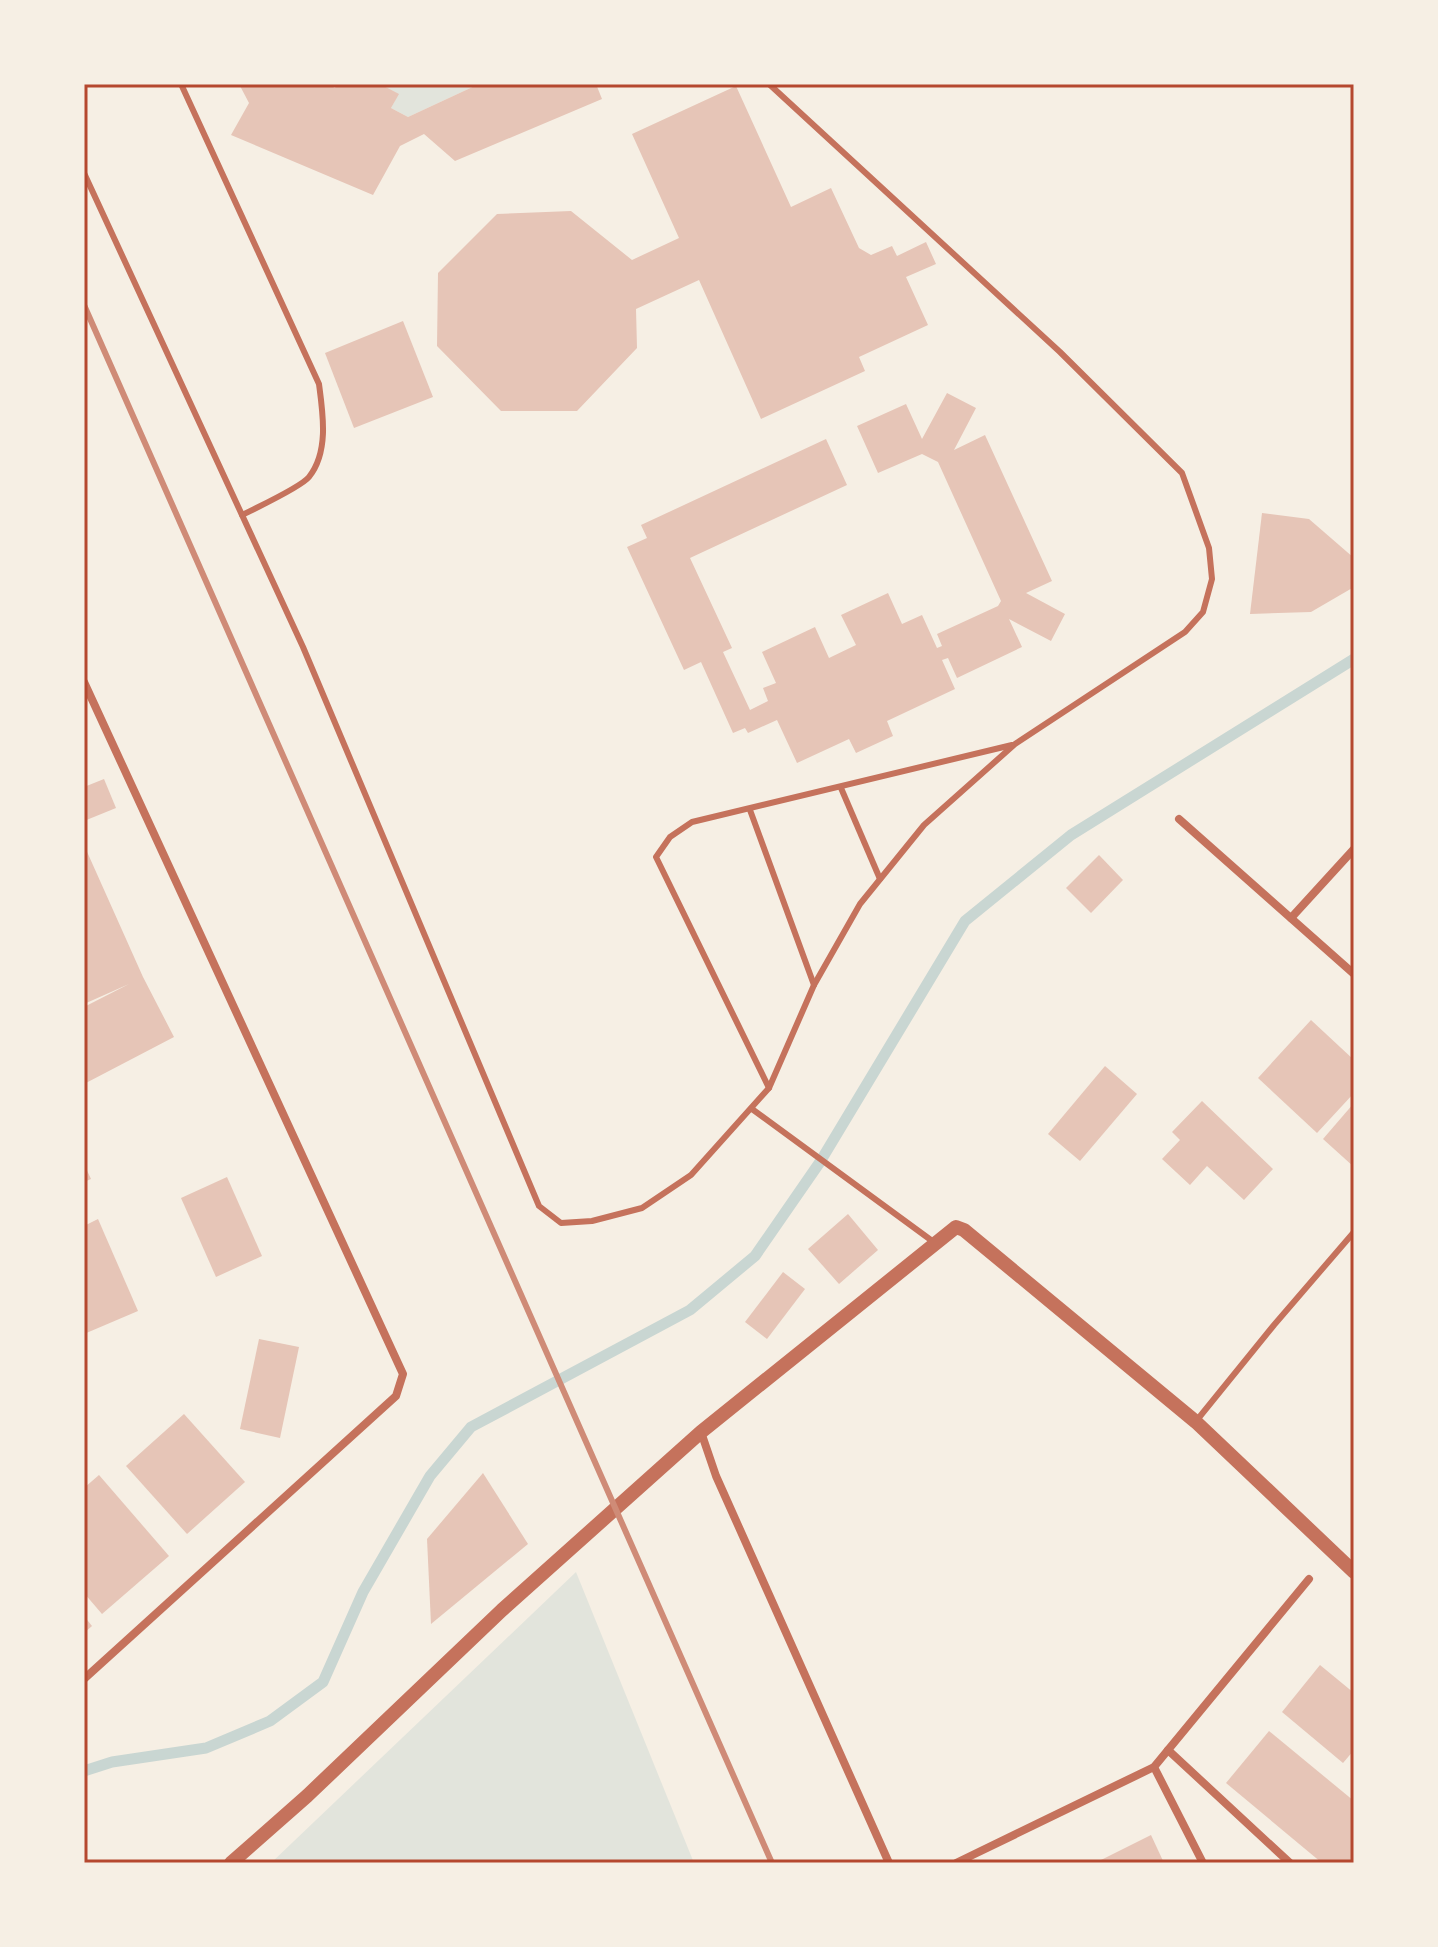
<svg xmlns="http://www.w3.org/2000/svg" width="1438" height="1947" viewBox="0 0 1438 1947" font-family="'Sofia Sans Condensed',sans-serif">
<rect width="100%" height="100%" fill="#f6efe4"/>
<g fill="#e2e4dc">
<path d="M380 84H479L408 117 391 108 398 94Z"/>
<path d="M576 1572 694 1863H271Z"/>
</g>
<g fill="none" stroke-linecap="round" stroke-linejoin="round">
<path stroke="#c9d6d2" stroke-width="11" d="M84 1771 112 1762 206 1748 270 1721 323 1682 363 1592 430 1476 471 1427 690 1310 755 1256 820 1162 965 921 1071 835 1354 659"/>
</g>
<g fill="#e6c5b7">
<path d="M239 84H327L335 88 337 84H380L399 94 391 108 408 117 479 84H596L602 99 455 161 424 134 400 146 373 195 231 135 249 103Z"/>
<path d="M736 86 791 207 831 188 859 248 871 255 892 246 897 256 926 242 936 264 906 277 928 325 859 357 865 371 761 419 699 280 636 309 637 348 577 411H501L437 346 438 273 497 214 571 211 632 260 679 238 632 134Z"/>
<path d="M403 321 433 397 354 428 325 353Z"/>
<path d="M947 393 976 408 954 450 985 435 1052 581 1026 593 1065 614 1051 641 1009 619 1022 647 957 678 948 658 942 660 955 689 887 721 893 736 856 753 849 739 797 763 777 720 748 733 745 728 733 733 701 662 684 670 627 547 647 538 641 525 826 439 847 485 690 558 732 648 723 652 750 710 768 701 763 688 776 683 762 652 815 627 829 658 856 645 841 615 888 593 902 624 922 615 937 648 942 646 937 634 998 606 1001 601 938 462 922 454 878 473 857 426 906 404 922 439Z"/>
<path d="M1262 513 1309 519 1354 558V587L1311 612 1250 614Z"/>
<path d="M104 779 116 808 84 821V787Z"/>
<path d="M84 845 143 977 174 1037 84 1084V1007L129 984 84 1004Z"/>
<path d="M1099 855 1123 880 1091 913 1066 888Z"/>
<path d="M1311 1020 1354 1060V1093L1317 1133 1258 1078Z"/>
<path d="M1105 1066 1137 1094 1080 1161 1048 1134Z"/>
<path d="M1202 1101 1273 1169 1244 1200 1207 1166 1190 1185 1162 1159 1180 1140 1172 1132Z"/>
<path d="M1354 1103V1167L1323 1139Z"/>
<path d="M84 1164 91 1179 84 1182Z"/>
<path d="M227 1177 262 1256 216 1277 181 1198Z"/>
<path d="M848 1214 878 1250 839 1284 808 1249Z"/>
<path d="M98 1219 138 1311 84 1334V1226Z"/>
<path d="M783 1272 805 1289 767 1339 745 1322Z"/>
<path d="M259 1339 299 1347 280 1438 240 1429Z"/>
<path d="M184 1414 245 1482 187 1534 126 1466Z"/>
<path d="M483 1473 528 1544 431 1624 427 1539Z"/>
<path d="M99 1475 169 1556 102 1614 84 1593V1488Z"/>
<path d="M84 1616 92 1626 84 1633Z"/>
<path d="M1320 1665 1354 1693V1750L1343 1763 1282 1712Z"/>
<path d="M1269 1731 1354 1801V1863H1322L1226 1783Z"/>
<path d="M1151 1835 1164 1863H1095Z"/>
</g>
<g fill="none" stroke-linecap="round" stroke-linejoin="round">
<g stroke="#c5725c" stroke-width="6">
<path d="M181 84 319 384C323 414 329 452 309 477 301 487 256 508 242 515"/>
<path d="M84 173 303 647 539 1206 561 1223 592 1221 642 1208 691 1175 769 1088 814 985 860 904 924 825 1015 744 1185 632 1203 612 1212 579 1209 548 1182 473 1060 352 769 84"/>
<path d="M841 788 880 879"/>
<path d="M750 810 814 985"/>
<path d="M769 1088 656 857 670 837 692 822 1012 745"/>
<path d="M752 1109 935 1243"/>
<path d="M1197 1420 1274 1325 1354 1232"/>
</g>
<g stroke="#c5725c" stroke-width="8">
<path d="M84 682 403 1374 396 1396 84 1679"/>
<path d="M1179 819 1354 974"/>
<path d="M1291 918 1354 849"/>
<path d="M701 1432 716 1476 889 1863"/>
<path d="M1168 1750 1290 1863"/>
<path d="M1154 1767 1203 1863"/>
<path d="M956 1863 1154 1767 1309 1579"/>
</g>
<path stroke="#c5725c" stroke-width="14" d="M231 1863 307 1796 502 1610 701 1432 956 1227 964 1230 1196 1422 1354 1572"/>
<path stroke="#cf8b77" stroke-width="6" d="M84 305 772 1863"/>
</g>
<rect width="1438" height="1947" fill="none" stroke="#f6efe4" stroke-width="172"/>
<rect x="86" y="86" width="1266" height="1775" fill="none" stroke="#b5482f" stroke-width="3"/>
</svg>
